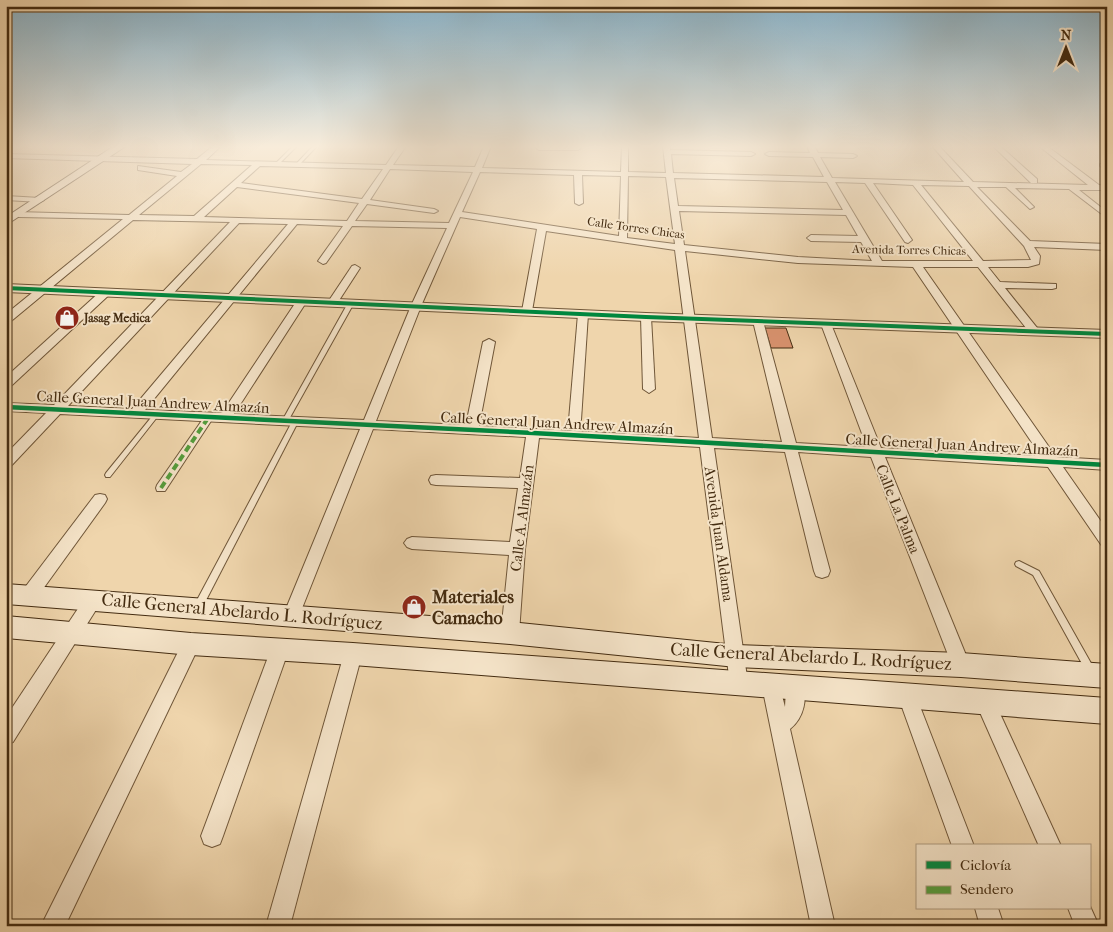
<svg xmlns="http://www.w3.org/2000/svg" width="1113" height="932" viewBox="0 0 1113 932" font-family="'IM FELL French Canon',serif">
<rect width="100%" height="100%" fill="#efd5ac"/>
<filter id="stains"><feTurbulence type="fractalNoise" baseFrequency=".004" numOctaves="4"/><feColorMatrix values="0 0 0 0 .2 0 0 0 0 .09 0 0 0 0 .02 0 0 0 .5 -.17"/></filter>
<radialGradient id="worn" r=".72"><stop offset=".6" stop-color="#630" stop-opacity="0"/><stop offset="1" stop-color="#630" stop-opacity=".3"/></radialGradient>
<path fill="#d8926e" stroke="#442c11" d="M765 328H786L793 348H771Z"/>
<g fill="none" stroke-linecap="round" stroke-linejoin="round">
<defs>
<g id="service">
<path d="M293 146H297L279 164H277V162Z"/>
<path d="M313 146H317L299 165H297V163Z"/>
<path d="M1100 164H1102L1107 167V170L1100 166Z"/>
<path d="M351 301 354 303 288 421 285 423H283L282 421 348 303Z"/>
<path d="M156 413 159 415 158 416 110 477H106L105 475 106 473 154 414Z"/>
<path d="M293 420H297L298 422 202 608 199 609 196 608 195 605 196 602Z"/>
<path d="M1019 561 1039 571 1092 665 1094 668 1092 671 1089 672 1086 671 1033 575 1016 566 1015 564 1016 562Z"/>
</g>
<path id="pedestrian" d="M208 415 213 418 165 491H157L156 488 157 485 205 416Z"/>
<g id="minor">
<path d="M213 146H221L206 160 386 165 399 146H406L393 165 475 167 484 146H491L482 168 621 172 622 146H628V172L666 173 663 146H670V150L751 152 755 154 751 156 671 154 673 173 824 177 813 157 769 156 765 154 769 152 810 153 807 146H814L818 153 853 154 857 156 853 158 820 157 832 178 964 182 932 146H939L973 182 1088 185 1039 146H1047L1099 185 1107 186V190H1079L1107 212V218L1069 189 1015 188 1034 207 1030 209 1006 187H977L1030 241 1107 244V250L1034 247 1040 256 1039 264 1028 267H988L1000 282 1056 284V288L1052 289 1005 288 1038 329 1039 331 1038 333H1030L978 267H923L1056 457 1107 460V470L1063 467 1107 530V548L1102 546 1048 467 885 457 970 665 967 671 961 673 955 671 952 665 871 457 798 452 830 571 828 576 822 578 816 576 814 571 785 452 714 448 748 684 746 690 739 693 732 690 730 684 700 447 539 438 525 549 519 633 516 639 510 641 504 639 501 633 509 555 412 549 407 547 404 543 407 539 412 537 510 542 518 488 436 485 431 484 429 480 431 476 436 475 520 478 526 437 373 429 299 616 297 621 291 624 285 621 283 616 360 429 60 414 11 466 6 468V454L46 413 6 411V403L54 405 230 222 133 220 10 322 6 323V314L123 219 19 217 16 216V212L129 215 177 176 138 170V166L181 172 192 164 6 158V154L197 159ZM201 164 252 165 194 216 139 215ZM260 166 383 169 362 199 241 183ZM390 169 473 172 449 223 355 221 367 204 434 213 438 211 434 209 370 200ZM480 172 574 175 575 203 579 205 583 203 582 175 621 176 619 236 462 212ZM628 176 666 177 675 244 627 238ZM674 178 827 182 843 210 678 206ZM835 182 865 183 905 242 908 243 912 240 873 183 913 185 973 261H882ZM921 185 969 186 1024 246 1031 260 983 261ZM237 187 359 203 347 221 204 217ZM679 211 846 215 858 236 811 235 807 238 811 241 861 242 872 261 798 257 684 245ZM460 217 537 229 522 311 527 314 532 311 546 231 675 250 699 438 479 426 495 342 489 339 483 342 466 425 376 421 421 306ZM239 223 288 224 132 409 68 406ZM297 224 343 226 318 261 323 264 326 263 352 226 447 228 411 306 364 420 234 414 307 301 302 298 298 299 222 413 145 410ZM685 251 798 263 913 267 1041 456 881 448 831 324 826 321 821 324 867 447 796 443 763 321 758 318 753 321 782 442 712 438Z"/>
<path d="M537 146H580L581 148 578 150H539L536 148Z"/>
<path d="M993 146H1000L1037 179V183H1031Z"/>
<path d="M6 196 40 198 44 200 40 202 6 200Z"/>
<path d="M355 265 360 268 338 302 333 305 329 304 328 302 352 266Z"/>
<path d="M106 289 111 292 110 294 10 387 6 388V377L102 290Z"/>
<path d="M583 311 588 314 581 420 575 424 569 420 578 314Z"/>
<path d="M646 314 651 317 655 389 649 393 643 389 641 317Z"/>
<path d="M100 494 105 495 107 499 105 503 35 600 29 602 23 600 21 595 23 590 95 495Z"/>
<path d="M93 593 99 595 101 600 99 605 13 742 6 745V717L87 595Z"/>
<path d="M191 636 197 638 200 644 65 926H41L185 638Z"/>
<path d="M280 641 286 643 289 649 223 836 220 844 212 847 204 844 201 836 271 649 274 643Z"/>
<path d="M353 646 359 648 362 654 290 926H266L344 654 347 648Z"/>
<path d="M771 677 778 680 785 707 786 688 788 682 795 679 802 682C808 698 804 718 790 729L835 926H811L762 686 764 680Z"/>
<path d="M907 687 914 690 916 696 974 846H952L898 696 900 690Z"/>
<path d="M984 692 991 694 1061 846H1039L975 701 977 694Z"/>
<path d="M1089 904 1099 926H1075L1068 908H1089Z"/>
<path d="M975 908H998L1004 926H980Z"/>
</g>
<path id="tertiary" d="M6 284 646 313 1107 330V338L646 321 6 292Z"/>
<g id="secondary">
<path d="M114 146H126L6 225V217Z"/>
<path d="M6 584 510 622 736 645 961 653 1107 664V688L961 677 736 667 510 644 6 604Z"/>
<path d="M6 616 191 633 353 643 1107 698V724L353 665 191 655 6 638Z"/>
</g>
</defs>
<use href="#service" stroke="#6f5638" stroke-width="2"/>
<use href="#pedestrian" stroke="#6f5638" stroke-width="2"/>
<use href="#minor" stroke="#6f5638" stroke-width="2"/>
<use href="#tertiary" stroke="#6f5638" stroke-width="2"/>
<use href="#secondary" stroke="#442c11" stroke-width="2"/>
<use href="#service" fill="#f5e4c9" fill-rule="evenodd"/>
<use href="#pedestrian" fill="#f5e4c9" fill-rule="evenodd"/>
<use href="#minor" fill="#f5e4c9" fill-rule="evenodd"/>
<use href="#tertiary" fill="#f5e4c9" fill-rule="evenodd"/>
<use href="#secondary" fill="#f5e4c9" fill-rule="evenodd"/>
<path stroke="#549d3c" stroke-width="4" stroke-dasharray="7 4" stroke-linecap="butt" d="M161 488 208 418"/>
<defs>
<path id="cycleway-far1" d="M6 288 646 317 1107 334"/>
<path id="cycleway" d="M6 407 533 433 1107 465"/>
</defs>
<use href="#cycleway-far1" stroke="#f5e4c9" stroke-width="6"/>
<use href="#cycleway" stroke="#f5e4c9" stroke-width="8"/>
<use href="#cycleway-far1" stroke="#00873e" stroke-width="4"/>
<use href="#cycleway" stroke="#00873e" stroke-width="4.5"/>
</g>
<linearGradient id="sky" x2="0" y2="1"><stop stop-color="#89b6cf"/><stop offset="0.53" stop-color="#f8ecda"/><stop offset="1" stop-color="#f8ecda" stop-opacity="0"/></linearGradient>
<rect width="1113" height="277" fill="url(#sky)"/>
<defs>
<symbol id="shop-disc" viewBox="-11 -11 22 22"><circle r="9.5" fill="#8f2418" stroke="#f5e4c9"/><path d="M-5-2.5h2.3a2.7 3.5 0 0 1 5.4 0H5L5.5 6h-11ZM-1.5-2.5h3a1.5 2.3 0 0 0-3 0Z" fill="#fff"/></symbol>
</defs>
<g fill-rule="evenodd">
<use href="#shop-disc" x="53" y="304" width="28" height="28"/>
<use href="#shop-disc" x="400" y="593" width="28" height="28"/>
</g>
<g text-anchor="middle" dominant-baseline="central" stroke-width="4" stroke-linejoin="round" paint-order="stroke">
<g font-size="12" fill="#442c11" stroke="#f5e4c9">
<text transform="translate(636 228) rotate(8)">Calle Torres Chicas</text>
<text transform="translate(909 250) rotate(1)">Avenida Torres Chicas</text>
</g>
<g font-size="12" font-weight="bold" fill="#442c11" stroke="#f5e4c9" text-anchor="start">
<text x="84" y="318">Jasag Medica</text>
</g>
<g font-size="15" fill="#442c11" stroke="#f5e4c9">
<text transform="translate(153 402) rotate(3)">Calle General Juan Andrew Almazán</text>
<text transform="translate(557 423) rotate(3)">Calle General Juan Andrew Almazán</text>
<text transform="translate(962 445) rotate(3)">Calle General Juan Andrew Almazán</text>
<text transform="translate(898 509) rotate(68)">Calle La Palma</text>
<text transform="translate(522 518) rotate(-83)">Calle A. Almazán</text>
<text transform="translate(719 534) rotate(82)">Avenida Juan Aldama</text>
</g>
<g font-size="18" font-weight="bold" fill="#442c11" stroke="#f5e4c9" text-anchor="start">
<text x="432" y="597">Materiales<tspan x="432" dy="21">Camacho</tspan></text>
</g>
<g font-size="18" fill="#442c11" stroke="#f5e4c9">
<text transform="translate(242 612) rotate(5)">Calle General Abelardo L. Rodríguez</text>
<text transform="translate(811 657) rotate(3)">Calle General Abelardo L. Rodríguez</text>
</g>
</g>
<rect width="1113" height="932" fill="none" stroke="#efd5ac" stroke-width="25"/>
<rect x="8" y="8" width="1098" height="917" fill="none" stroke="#442c11" stroke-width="2.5"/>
<rect x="12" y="12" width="1088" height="907" fill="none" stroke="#442c11"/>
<rect x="916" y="844" width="175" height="65" fill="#f5e4c9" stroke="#ae9a7f"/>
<rect x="926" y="861" width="25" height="8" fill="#00873e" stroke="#ae9a7f"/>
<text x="960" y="870" font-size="15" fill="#442c11">Ciclovía</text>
<rect x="926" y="886" width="25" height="8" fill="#549d3c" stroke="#ae9a7f"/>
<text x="960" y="894" font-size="15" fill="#442c11">Sendero</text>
<g transform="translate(1066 48)" stroke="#f5e4c9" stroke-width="4" paint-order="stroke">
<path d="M0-4L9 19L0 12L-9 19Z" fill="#442c11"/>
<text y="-8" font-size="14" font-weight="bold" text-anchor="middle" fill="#442c11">N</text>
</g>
<rect width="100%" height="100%" filter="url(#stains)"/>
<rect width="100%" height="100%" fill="url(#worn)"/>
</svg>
